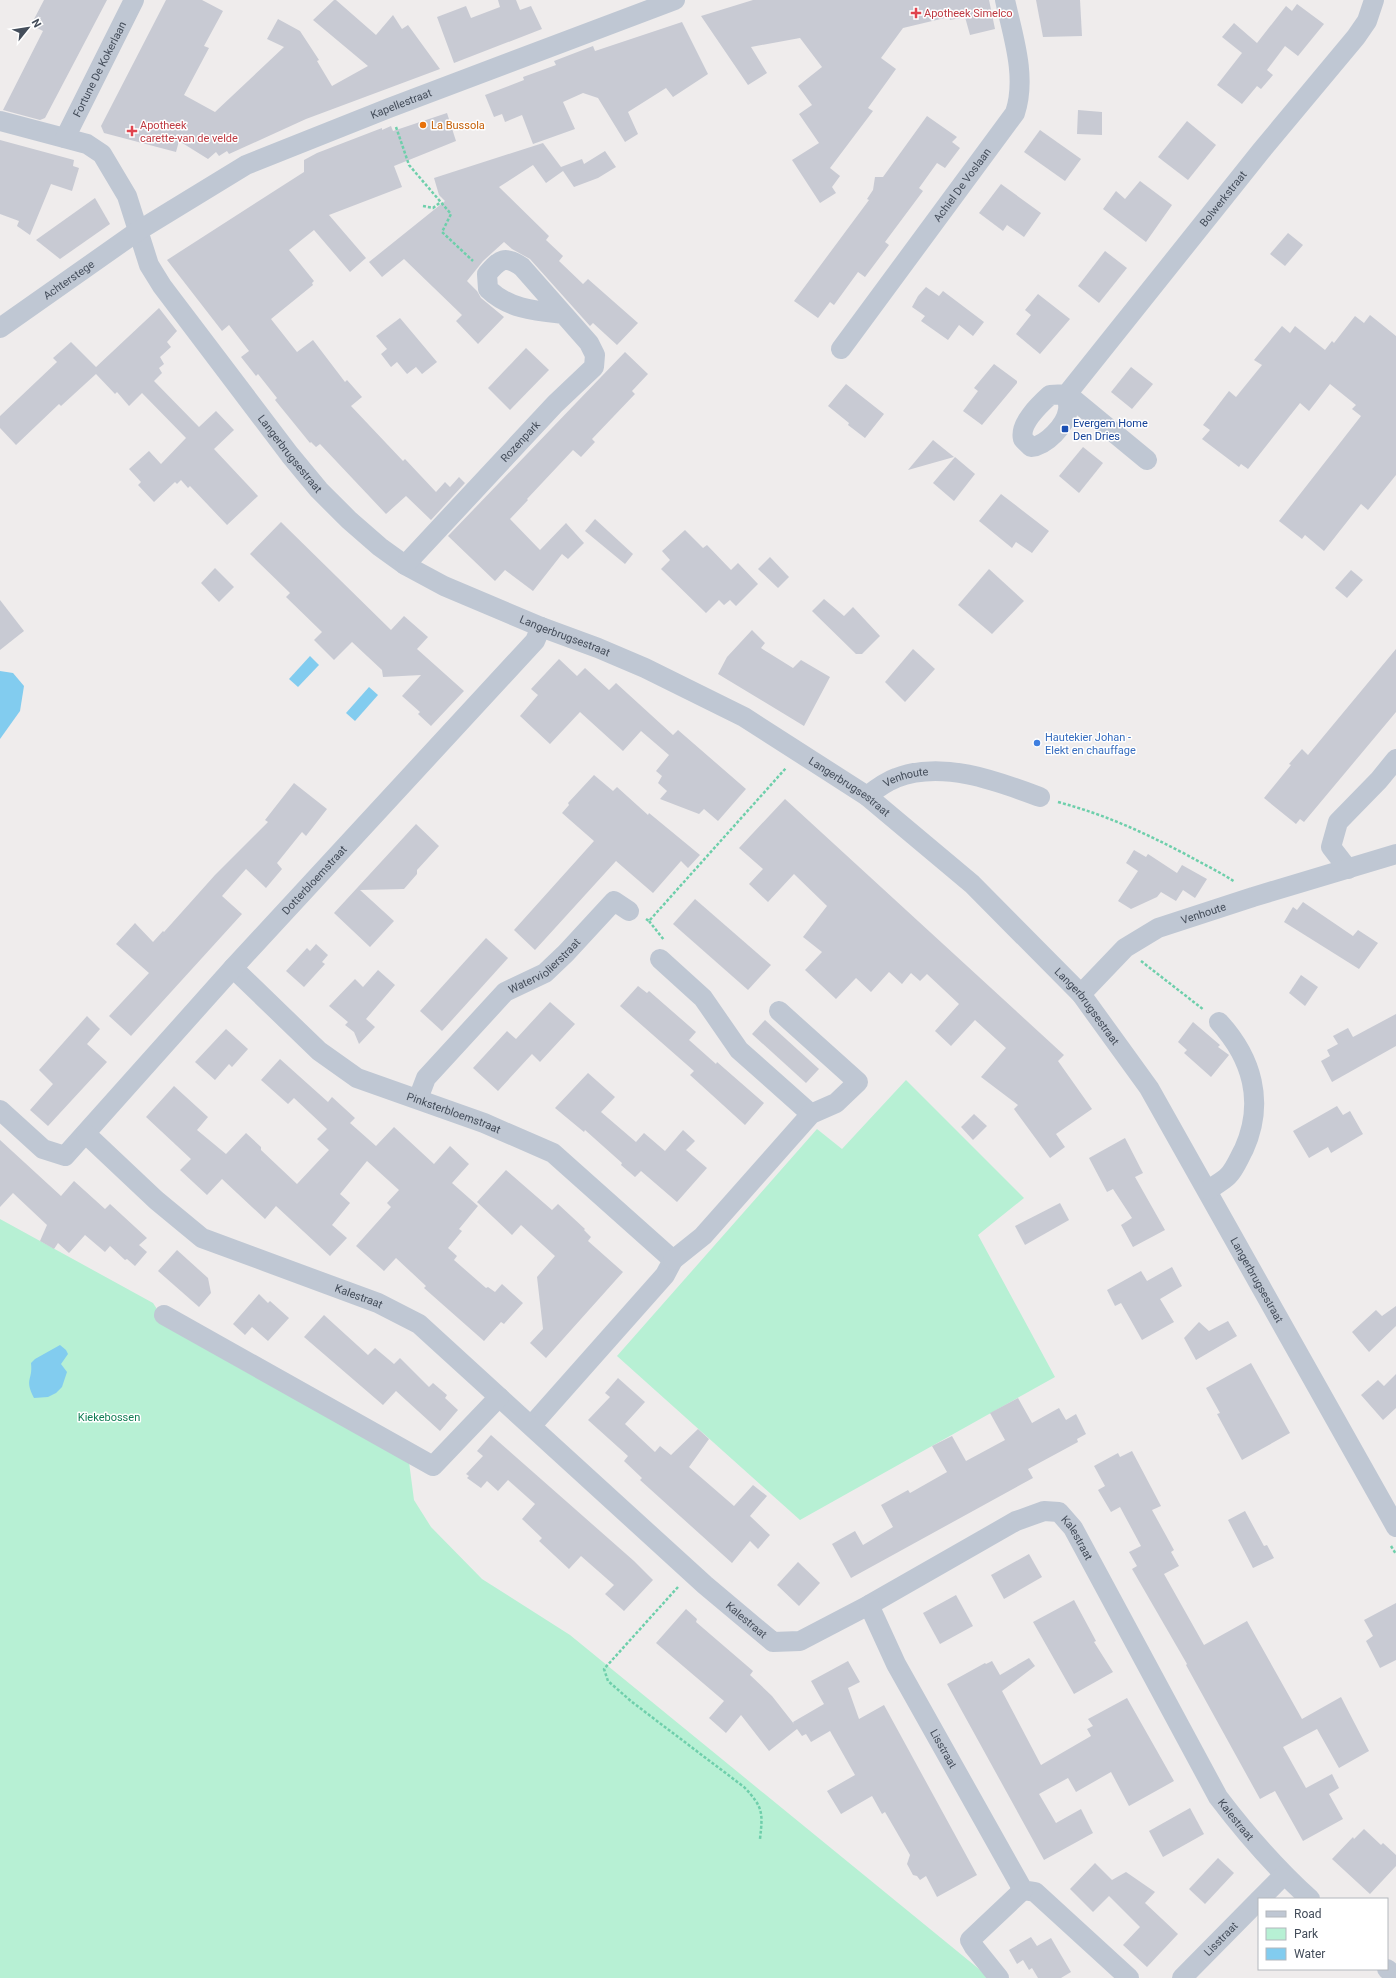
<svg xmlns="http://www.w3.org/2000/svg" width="1396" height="1978" viewBox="0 0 1396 1978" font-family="Roboto,sans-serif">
<rect width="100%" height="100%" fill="#efecec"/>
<g fill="#b7f0d4">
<path d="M906 1080 1024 1198 978 1235 1055 1377 800 1520 617 1356 817 1129 842 1149Z"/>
<path d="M0 1219 153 1303 159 1312 232 1364 409 1462 414 1500 431 1527 482 1579 570 1635 990 1978H0Z"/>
</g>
<g fill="#82ccef">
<path d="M310 656 319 665 298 687 289 679Z"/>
<path d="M0 671 13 673 24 686 20 711 0 739Z"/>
<path d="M369 687 378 695 355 721 346 713Z"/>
<path d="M60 1345 66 1350 68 1354 61 1364 67 1372 62 1387 56 1393 48 1397 34 1398C24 1378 33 1381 31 1363L35 1359Z"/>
</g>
<g fill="#c8cad3">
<path d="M44 0H107L45 118 40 120 3 110 43 31 31 25Z"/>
<path d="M166 0H202L223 11 204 46 209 48 184 95 215 112 284 47 267 39 278 19 300 31 319 60 317 61 332 86 368 66 313 20 334 0H336L376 35 393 15 402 29 408 25 440 69 306 119 229 154 227 151 219 156 216 152 208 159 179 141 176 152 104 133 101 126Z"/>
<path d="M498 0H516L520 10 531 6 542 29 454 63 437 17 466 6 471 18 500 7Z"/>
<path d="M753 0H989L995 29 970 35 965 17 950 20 949 17 903 28 881 58 896 69 868 108 873 111 830 168 840 176 832 187 836 193 820 203 792 160 819 143 799 114 812 105 798 86 822 67 800 38 751 47 767 73 748 85 701 16Z"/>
<path d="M1036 0H1080L1082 36 1043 37Z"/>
<path d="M1297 4 1324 24 1298 56 1285 46 1267 70 1273 75 1261 89 1257 86 1242 104 1217 85 1242 53 1222 37 1234 23 1257 43 1286 6 1292 11Z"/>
<path d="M682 22 708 74 673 97 666 88 628 112 638 134 625 142 598 98 583 93 563 102 575 129 533 144 522 115 505 122 502 114 494 117 485 95 524 80 523 77 556 65 554 61 593 46 595 51Z"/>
<path d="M1078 110 1102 112V135L1077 134Z"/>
<path d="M447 113 456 141 394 166 402 187 329 215 366 258 350 272 314 230 289 250 314 281 312 283 313 285 271 319 297 352 313 340 345 382 347 380 362 397 351 406 403 461 405 459 436 492 445 482 450 487 459 477 465 483 431 520 406 496 386 514 320 444 316 447 311 442 310 443 275 400 277 398 258 374 256 376 241 357 249 351 229 325 222 331 167 260 304 172V160L317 153 382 128V130L391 126 393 131Z"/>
<path d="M927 116 957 137 952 142 960 148 945 168 937 163 919 188 923 191 885 242 889 245 865 277 858 272 834 305 830 302 818 318 794 301 869 200 867 199 873 190 875 177H883Z"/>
<path d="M1187 121 1216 145 1188 180 1158 157Z"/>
<path d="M1040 130 1081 159 1065 181 1024 152Z"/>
<path d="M0 140 74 160 73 166 79 168 72 191 51 184 30 235 17 226 19 221 0 214Z"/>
<path d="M543 143 561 167 582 159 584 164 605 151 616 167 598 178 574 187 563 171 546 183 533 165 499 187 549 236 546 240 563 256 559 261 583 284 588 279 638 323 617 345 593 323 590 326 530 259 512 249 504 242 483 261 467 281 477 291 481 298 504 317 478 344 456 321 462 315 404 259 382 277 369 262 445 201 439 195 434 178Z"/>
<path d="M1140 181 1172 205 1146 242 1103 209 1116 191 1125 199Z"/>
<path d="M1001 184 1041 213 1024 237 1007 225 1003 231 979 213Z"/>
<path d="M95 198 110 224 60 259 36 240Z"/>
<path d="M1288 233 1303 245 1285 266 1270 254Z"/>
<path d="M1105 251 1127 268 1099 303 1078 286Z"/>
<path d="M926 287 939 296 943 291 984 322 973 336 959 325 948 340 921 321 925 316 912 307 918 296Z"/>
<path d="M1038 294 1070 319 1040 354 1016 334 1031 315 1025 310Z"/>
<path d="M159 308 177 331 167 342 171 347 160 357 164 364 159 368 162 373 154 381 199 427 216 411 234 430 214 449 258 496 227 525 190 486 188 488 181 480 177 484 175 482 154 502 138 485 141 482 129 469 149 451 161 464 186 438 142 393 129 406 117 392 115 394 96 374 61 406 59 404 16 445 0 428V416L57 362 53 358 71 342 96 367Z"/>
<path d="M1370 315 1396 336V475L1368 510 1361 504 1324 551 1305 535 1302 539 1279 521 1361 416 1352 409 1356 405 1330 384 1309 411 1300 403 1248 469 1241 464 1239 467 1202 439 1210 430 1203 425 1229 391 1236 397 1262 365 1254 360 1282 326 1290 333 1295 326 1325 350 1332 341 1334 343 1355 316 1364 323Z"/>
<path d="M400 318 437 362 422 374 416 367 407 374 397 362 391 367 381 354 387 349 376 336Z"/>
<path d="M526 348 549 370 510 410 488 388Z"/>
<path d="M625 352 648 374 632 391 635 394 592 439 595 442 581 457 573 450 527 499 528 500 510 519 540 550 566 523 584 543 568 559 562 554 533 591 505 570 495 581 448 536Z"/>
<path d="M994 364 1017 381V383L982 425 963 411 978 391 974 388Z"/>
<path d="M1131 367 1153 384 1132 409 1111 392Z"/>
<path d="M846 384 884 414 865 438 848 425 849 423 828 406Z"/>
<path d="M933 440 954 457 908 470Z"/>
<path d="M1083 447 1103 463 1079 493 1059 476Z"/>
<path d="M955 457 975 474 954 501 933 483Z"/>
<path d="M1001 494 1049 531 1032 553 1016 542 1012 548 979 521Z"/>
<path d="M595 519 633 554 625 564 585 531Z"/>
<path d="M281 522 391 630 404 616 428 637 417 649 464 691 431 726 418 714 420 712 402 696 421 675 383 677 382 670 352 642 334 660 314 640 322 632 286 597 290 593 250 554Z"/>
<path d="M685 530 703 548 707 545 731 570 738 563 758 584 736 606 730 600 724 605 719 600 706 613 661 569 670 560 662 551Z"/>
<path d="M770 557 789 577 778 588 758 569Z"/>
<path d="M215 568 234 587 219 602 201 583Z"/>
<path d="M989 569 1024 601 992 634 958 605Z"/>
<path d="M1351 570 1363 580 1347 598 1335 588Z"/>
<path d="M824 599 844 616 853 607 880 636 862 654H856L812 611Z"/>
<path d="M0 600 24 631 0 650Z"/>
<path d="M752 630 765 643 761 648 793 668 801 660 830 677 804 726 718 674 727 657Z"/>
<path d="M913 649 935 669 905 702 885 682Z"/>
<path d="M1396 649V712L1304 822 1300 819 1296 824 1264 798 1291 765 1289 764 1302 749 1308 755Z"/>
<path d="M559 659 577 676 585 668 609 690 616 683 673 735 678 730 746 789 718 821 704 809 699 814 660 799 667 791 658 783 662 776 656 771 669 755 641 731 623 751 580 712 550 744 520 716 538 695 531 689Z"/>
<path d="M594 775 613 791 617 787 648 815 649 813 700 855 688 868 681 861 653 893 616 861 535 950 514 930 594 841 562 813 569 805 568 803Z"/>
<path d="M294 783 327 809 306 836 302 832 277 863 282 869 266 888 246 869 222 896 242 914 131 1036 109 1016 149 973 116 944 135 923 153 942 163 931 164 932 215 875 268 822 265 820Z"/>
<path d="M785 799 1064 1055 1058 1061 1092 1109 1056 1134 1065 1147 1050 1158 1014 1109 1018 1105 981 1077 1006 1048 975 1020 951 1046 935 1031 959 1004 927 974 920 981 911 973 902 984 889 972 871 992 856 978 836 999 805 970 822 952 803 937 827 906 794 874 768 902 749 884 763 869 739 848Z"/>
<path d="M416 824 439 846 417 870V874L404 889 360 890 394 921 370 947 334 913Z"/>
<path d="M1134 850 1146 857 1148 854 1177 873 1182 865 1207 879 1195 898 1183 890 1176 901 1161 892 1157 897 1131 909 1118 901 1138 871 1126 863Z"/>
<path d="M695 899 771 965 748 990 673 924Z"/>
<path d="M1303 902 1353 936 1358 930 1378 943 1359 969 1284 922 1293 907 1297 910Z"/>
<path d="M486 938 508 958 442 1031 420 1011Z"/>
<path d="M316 944 328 955 322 962 325 964 304 987 286 971 307 948 310 951Z"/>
<path d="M378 970 395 985 366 1019 375 1027 359 1044 354 1032 345 1025 348 1022 329 1006 355 979 363 987Z"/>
<path d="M1301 975 1318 987 1305 1006 1289 993Z"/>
<path d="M638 986 647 993 649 991 696 1032 689 1040 716 1064 717 1062 764 1103 745 1125 690 1075 694 1071 620 1006Z"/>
<path d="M550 1002 575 1024 540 1062 532 1054 498 1091 473 1068 507 1031 516 1039Z"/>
<path d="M1396 1014V1046L1332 1082 1321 1061 1330 1056 1327 1050 1338 1044 1333 1036 1348 1028 1353 1037Z"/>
<path d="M87 1016 100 1029 87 1044 107 1062 48 1126 30 1110 53 1084 39 1070Z"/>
<path d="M765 1020 819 1069 806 1083 752 1034Z"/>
<path d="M1193 1022 1220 1045 1218 1047 1229 1055 1211 1077 1184 1053 1187 1050 1178 1042Z"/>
<path d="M226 1029 248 1049 232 1067 229 1064 215 1080 195 1062Z"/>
<path d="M280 1059 328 1102 332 1097 355 1118 350 1123 376 1146 394 1127 434 1164 450 1146 469 1164 452 1183 478 1206 459 1229 462 1231 448 1248 457 1256 454 1260 486 1288 488 1287 495 1292 502 1284 523 1303 504 1324 501 1322 484 1341 424 1288 426 1286 396 1258 384 1271 356 1246 391 1207 387 1203 399 1190 367 1161 340 1194 350 1203 332 1225 347 1238 330 1256 276 1206 265 1219 222 1179 207 1195 180 1170 191 1159 146 1117 174 1086 208 1117 197 1130 226 1154 246 1133 261 1147V1150L297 1184 329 1150 317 1139 327 1129 294 1098 288 1104 261 1080Z"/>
<path d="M588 1073 615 1097 601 1112 636 1142 644 1133 665 1151 683 1130 695 1141 686 1150 707 1168 677 1202 641 1171 635 1177 621 1165 622 1163 585 1130 584 1132 555 1108Z"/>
<path d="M1337 1106 1343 1115 1350 1111 1363 1134 1331 1153 1328 1147 1309 1158 1293 1131Z"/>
<path d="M974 1114 987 1126 973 1140 961 1127Z"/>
<path d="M1125 1138 1143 1173 1135 1177 1165 1230 1133 1247 1121 1225 1132 1218 1113 1189 1107 1192 1089 1158Z"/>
<path d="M0 1140 61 1196 74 1181 105 1209 110 1204 147 1238 139 1245 147 1252 135 1266 127 1259 125 1260 110 1246 105 1252 85 1235 69 1253 58 1243 54 1249 40 1241 47 1225 13 1193 0 1207Z"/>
<path d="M506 1170 552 1210 558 1204 585 1229 584 1230 591 1237 588 1241 623 1272 546 1358 530 1343 543 1329 537 1277 555 1256 521 1225 512 1235 477 1202Z"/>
<path d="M1060 1203 1069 1220 1025 1245 1015 1226Z"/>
<path d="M177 1250 208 1278 211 1293 199 1307 158 1271Z"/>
<path d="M1172 1267 1182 1286 1160 1299 1174 1322 1142 1340 1121 1303 1115 1306 1107 1290 1141 1271 1147 1281Z"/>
<path d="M259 1294 268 1303 270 1301 289 1318 268 1341 252 1327 245 1335 233 1324Z"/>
<path d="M1396 1306V1326L1369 1352 1352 1332 1376 1310 1382 1316Z"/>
<path d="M324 1315 368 1355 375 1348 394 1364 400 1358 429 1387 433 1383 447 1395 445 1398 458 1410 440 1431 396 1391 383 1405 304 1337Z"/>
<path d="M1228 1321 1237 1336 1196 1360 1184 1338 1199 1322 1209 1331Z"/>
<path d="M1251 1363 1290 1433 1242 1460 1217 1414 1220 1413 1206 1388Z"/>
<path d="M1396 1374V1408L1383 1420 1361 1395 1378 1380 1384 1386Z"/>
<path d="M618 1378 645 1402 625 1424 655 1452 660 1446 671 1455 698 1429 709 1439 689 1467 734 1506 753 1485 767 1496 750 1516 770 1535 758 1549 750 1541 732 1563 640 1480 642 1478 624 1461 628 1456 588 1420 610 1397 605 1393Z"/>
<path d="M1018 1398 1032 1423 1059 1408 1066 1420 1076 1414 1086 1434 1077 1439 1078 1442 1028 1469 1033 1478 851 1578 832 1544 855 1531 863 1545 893 1527 881 1505 908 1490 910 1493 947 1472 932 1446 952 1436 966 1461 1005 1440 990 1413Z"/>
<path d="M491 1435 634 1561 653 1580 624 1611 605 1594 614 1585 581 1556 569 1569 539 1541 542 1538 522 1519 535 1504 508 1480 498 1491 487 1481 481 1488 467 1478 469 1476 466 1474 483 1456 477 1451Z"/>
<path d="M1132 1451 1161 1506 1152 1510 1174 1550 1171 1552 1179 1566 1164 1574 1204 1645 1247 1621 1302 1719 1341 1697 1369 1751 1339 1768 1317 1729 1283 1747 1306 1788 1332 1774 1339 1788 1329 1794 1343 1819 1303 1841 1275 1791 1260 1799 1186 1665 1187 1664 1132 1569 1137 1566 1129 1552 1141 1546 1120 1507 1111 1512 1098 1490 1105 1486 1094 1466 1118 1453 1120 1457Z"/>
<path d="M1245 1511 1264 1546 1267 1545 1274 1558 1253 1568 1228 1520Z"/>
<path d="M1029 1554 1042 1577 1004 1599 991 1575Z"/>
<path d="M798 1562 820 1583 799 1606 777 1585Z"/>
<path d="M956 1595 973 1626 940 1644 923 1613Z"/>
<path d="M1074 1600 1096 1641 1094 1642 1113 1672 1074 1694 1033 1622Z"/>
<path d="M1396 1603V1660L1380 1668 1366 1641 1373 1636 1364 1620Z"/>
<path d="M686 1609 697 1619 696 1622 753 1671 750 1675 772 1696 794 1724 793 1722 824 1704 811 1681 848 1661 860 1682 848 1688 859 1719 884 1705 977 1875 937 1897 926 1876 920 1880 917 1876 913 1875 907 1864 910 1855 885 1812 882 1814 872 1796 841 1814 827 1791 855 1775 830 1731 811 1742 806 1734 802 1736 797 1729 769 1751 741 1715 726 1733 709 1718 724 1701 656 1643Z"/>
<path d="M1029 1658 1035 1666 1002 1691 1041 1765 1091 1736 1087 1729 1093 1726 1088 1719 1127 1698 1174 1781 1129 1806 1111 1772 1076 1792 1068 1778 1039 1794 1056 1823 1081 1809 1093 1833 1044 1860 947 1684 985 1663 986 1664 992 1661 1000 1675Z"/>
<path d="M1190 1808 1204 1834 1163 1857 1149 1831Z"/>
<path d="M1364 1829 1381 1845 1383 1843 1396 1855V1866L1370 1894 1332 1859 1353 1837 1354 1839Z"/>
<path d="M1218 1858 1234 1873 1205 1904 1189 1889Z"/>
<path d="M1095 1863 1112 1880 1126 1872 1155 1892 1145 1903 1178 1934 1147 1967 1123 1945 1140 1927 1109 1896 1093 1912 1070 1889Z"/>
<path d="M1031 1937 1037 1946 1051 1938 1071 1972 1061 1978H1038L1032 1968 1029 1970 1023 1960 1017 1964 1009 1950Z"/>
</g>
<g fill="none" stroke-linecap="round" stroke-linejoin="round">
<g stroke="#6ecfab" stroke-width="2.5" stroke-dasharray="3 2" stroke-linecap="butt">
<path d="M396 127 409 165 451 214 442 232 473 261"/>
<path d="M423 206 433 208 441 202"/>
<path d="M1058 802C1106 815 1143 832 1187 855 1203 864 1220 872 1235 882"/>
<path d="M646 919 649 921 786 768"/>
<path d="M649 921 664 940"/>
<path d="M1141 961 1204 1010"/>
<path d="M1391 1546 1396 1554"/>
<path d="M678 1587 604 1669 608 1681 632 1702 744 1787C763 1807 763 1812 760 1839"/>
</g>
<g stroke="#bfc7d3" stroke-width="20">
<path id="s1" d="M0 121 87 144 102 154 127 196 149 265 162 286 290 455 319 490 349 520 380 547 405 565 444 586 541 627 598 648 645 668 744 717 867 796 972 884 1081 994 1149 1088 1396 1527"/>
<path id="s2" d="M65 138 134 0"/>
<path id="s3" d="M0 328 138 231 246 165 389 108 675 0"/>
<path id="s4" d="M841 349 1015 113C1027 77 1013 36 1005 0"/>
<path id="s5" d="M1147 460 1067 394 1050 395C1039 405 1019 424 1023 439L1031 447C1046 446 1066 425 1068 410 1069 405 1067 399 1067 394L1261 151 1356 37 1367 21 1374 0"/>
<path id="s6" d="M405 565 555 404 594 367 595 355 589 343 522 267C505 255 500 259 487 274L488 289C509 309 535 311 563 314"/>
<path id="s7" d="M867 796C876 789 885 782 896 778 942 760 997 781 1040 797"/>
<path d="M1348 869 1331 847 1338 822 1379 780 1396 759"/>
<path d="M660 959 703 998 739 1050 811 1114"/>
<path id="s8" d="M233 968 319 1051 357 1078 484 1123 553 1153 673 1260 665 1275 532 1425"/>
<path id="s9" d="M1081 994 1125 948 1158 928 1253 897 1396 854"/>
<path id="s10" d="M418 1099 426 1078 505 992 545 973 566 953 614 901 629 911"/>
<path id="s11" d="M0 1110 43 1149 65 1156 233 968 535 641 541 627"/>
<path id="s12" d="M86 1134 156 1200 202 1238 378 1303 419 1324 705 1585 773 1642 800 1641 869 1605 1016 1521 1044 1511 1059 1512 1073 1528 1218 1797C1246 1834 1276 1868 1310 1899"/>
<path d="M1208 1190C1214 1186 1223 1181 1228 1176 1235 1169 1239 1158 1244 1149 1265 1102 1252 1058 1219 1022"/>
<path d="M673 1260 703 1236 811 1114 836 1103 858 1082 779 1011"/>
<path d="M164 1315 433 1466 499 1397"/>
<path id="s13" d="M869 1605 896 1664 1023 1890 1035 1892 1129 1978"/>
<path d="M1260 1899 1284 1875"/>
<path d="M1387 1969 1396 1977"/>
<path d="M999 1978 974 1947 970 1940 1023 1890"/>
<path id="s14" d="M1182 1978 1259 1900"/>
</g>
</g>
<g fill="#e0444e" stroke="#fff" stroke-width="1.5">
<path d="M914 7h4v4h4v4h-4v4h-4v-4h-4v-4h4z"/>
<path d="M130 125h4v4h4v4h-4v4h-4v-4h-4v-4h4z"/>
</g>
<circle fill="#e8710a" stroke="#fff" stroke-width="1.5" cx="423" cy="125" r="4"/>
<rect fill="#1a4fb4" stroke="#fff" stroke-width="1.5" x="1061" y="425" width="8" height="8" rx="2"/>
<circle fill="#3f7fe0" stroke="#fff" stroke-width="1.5" cx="1037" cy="743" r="4"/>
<g text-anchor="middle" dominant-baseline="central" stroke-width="3" stroke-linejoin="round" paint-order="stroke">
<g font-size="11" fill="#be3a42" stroke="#fff" text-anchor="start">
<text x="924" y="13">Apotheek Simelco</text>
<text x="140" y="125">Apotheek<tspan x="140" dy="13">carette-van de velde</tspan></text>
</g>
<g font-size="11" fill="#444d5a" stroke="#fff">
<text stroke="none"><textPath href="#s2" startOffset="77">Fortune De Kokerlaan</textPath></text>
<text stroke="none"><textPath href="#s3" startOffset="462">Kapellestraat</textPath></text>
<text stroke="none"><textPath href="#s4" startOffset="204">Achiel De Voslaan</textPath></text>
<text stroke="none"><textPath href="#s5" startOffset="507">Bolwerkstraat</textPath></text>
<text stroke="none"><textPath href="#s3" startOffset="84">Achterstege</textPath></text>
<text stroke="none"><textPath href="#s6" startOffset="169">Rozenpark</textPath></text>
<text stroke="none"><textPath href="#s1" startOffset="465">Langerbrugsestraat</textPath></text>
<text stroke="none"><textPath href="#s1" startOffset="801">Langerbrugsestraat</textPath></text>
<text stroke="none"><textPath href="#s7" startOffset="44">Venhoute</textPath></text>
<text stroke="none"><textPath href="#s1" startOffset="1124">Langerbrugsestraat</textPath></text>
<text stroke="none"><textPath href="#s11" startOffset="453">Dotterbloemstraat</textPath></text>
<text stroke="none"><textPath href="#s9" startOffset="150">Venhoute</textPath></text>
<text stroke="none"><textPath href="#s10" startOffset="187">Waterviolierstraat</textPath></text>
<text stroke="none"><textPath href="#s1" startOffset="1449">Langerbrugsestraat</textPath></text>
<text stroke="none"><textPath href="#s8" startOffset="269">Pinksterbloemstraat</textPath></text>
<text stroke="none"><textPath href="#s1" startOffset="1772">Langerbrugsestraat</textPath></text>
<text stroke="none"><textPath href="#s12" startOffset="323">Kalestraat</textPath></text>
<text stroke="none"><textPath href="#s12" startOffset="1216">Kalestraat</textPath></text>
<text stroke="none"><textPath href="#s12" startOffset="831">Kalestraat</textPath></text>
<text stroke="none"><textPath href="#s13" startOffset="162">Lisstraat</textPath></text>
<text stroke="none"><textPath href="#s12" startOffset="1540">Kalestraat</textPath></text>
<text stroke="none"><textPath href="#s14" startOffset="55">Lisstraat</textPath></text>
</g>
<g font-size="11" fill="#c56008" stroke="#fff" text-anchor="start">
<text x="431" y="125">La Bussola</text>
</g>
<g font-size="11" fill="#164399" stroke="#fff" text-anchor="start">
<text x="1073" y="423">Evergem Home<tspan x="1073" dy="13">Den Dries</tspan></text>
</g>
<g font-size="11" fill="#366cbe" stroke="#fff" text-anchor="start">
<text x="1045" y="737">Hautekier Johan -<tspan x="1045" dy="13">Elekt en chauffage</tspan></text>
</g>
<g font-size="11" fill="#127e55" stroke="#fff">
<text x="109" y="1417">Kiekebossen</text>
</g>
</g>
<rect x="1258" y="1898" width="130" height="72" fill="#ffffff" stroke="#b4b8bd"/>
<rect x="1266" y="1911" width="20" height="6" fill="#bfc7d3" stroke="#b4b8bd"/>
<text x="1294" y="1918" font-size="12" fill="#444d5a">Road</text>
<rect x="1266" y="1928" width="20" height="12" fill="#b7f0d4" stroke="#b4b8bd"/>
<text x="1294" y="1938" font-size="12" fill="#444d5a">Park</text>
<rect x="1266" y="1948" width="20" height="12" fill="#82ccef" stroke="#b4b8bd"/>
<text x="1294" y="1958" font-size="12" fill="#444d5a">Water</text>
<g transform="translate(28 28) rotate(60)" stroke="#ffffff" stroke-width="3" paint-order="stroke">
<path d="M0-3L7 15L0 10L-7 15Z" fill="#444d5a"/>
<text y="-6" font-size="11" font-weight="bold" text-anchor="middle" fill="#444d5a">N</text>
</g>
</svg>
